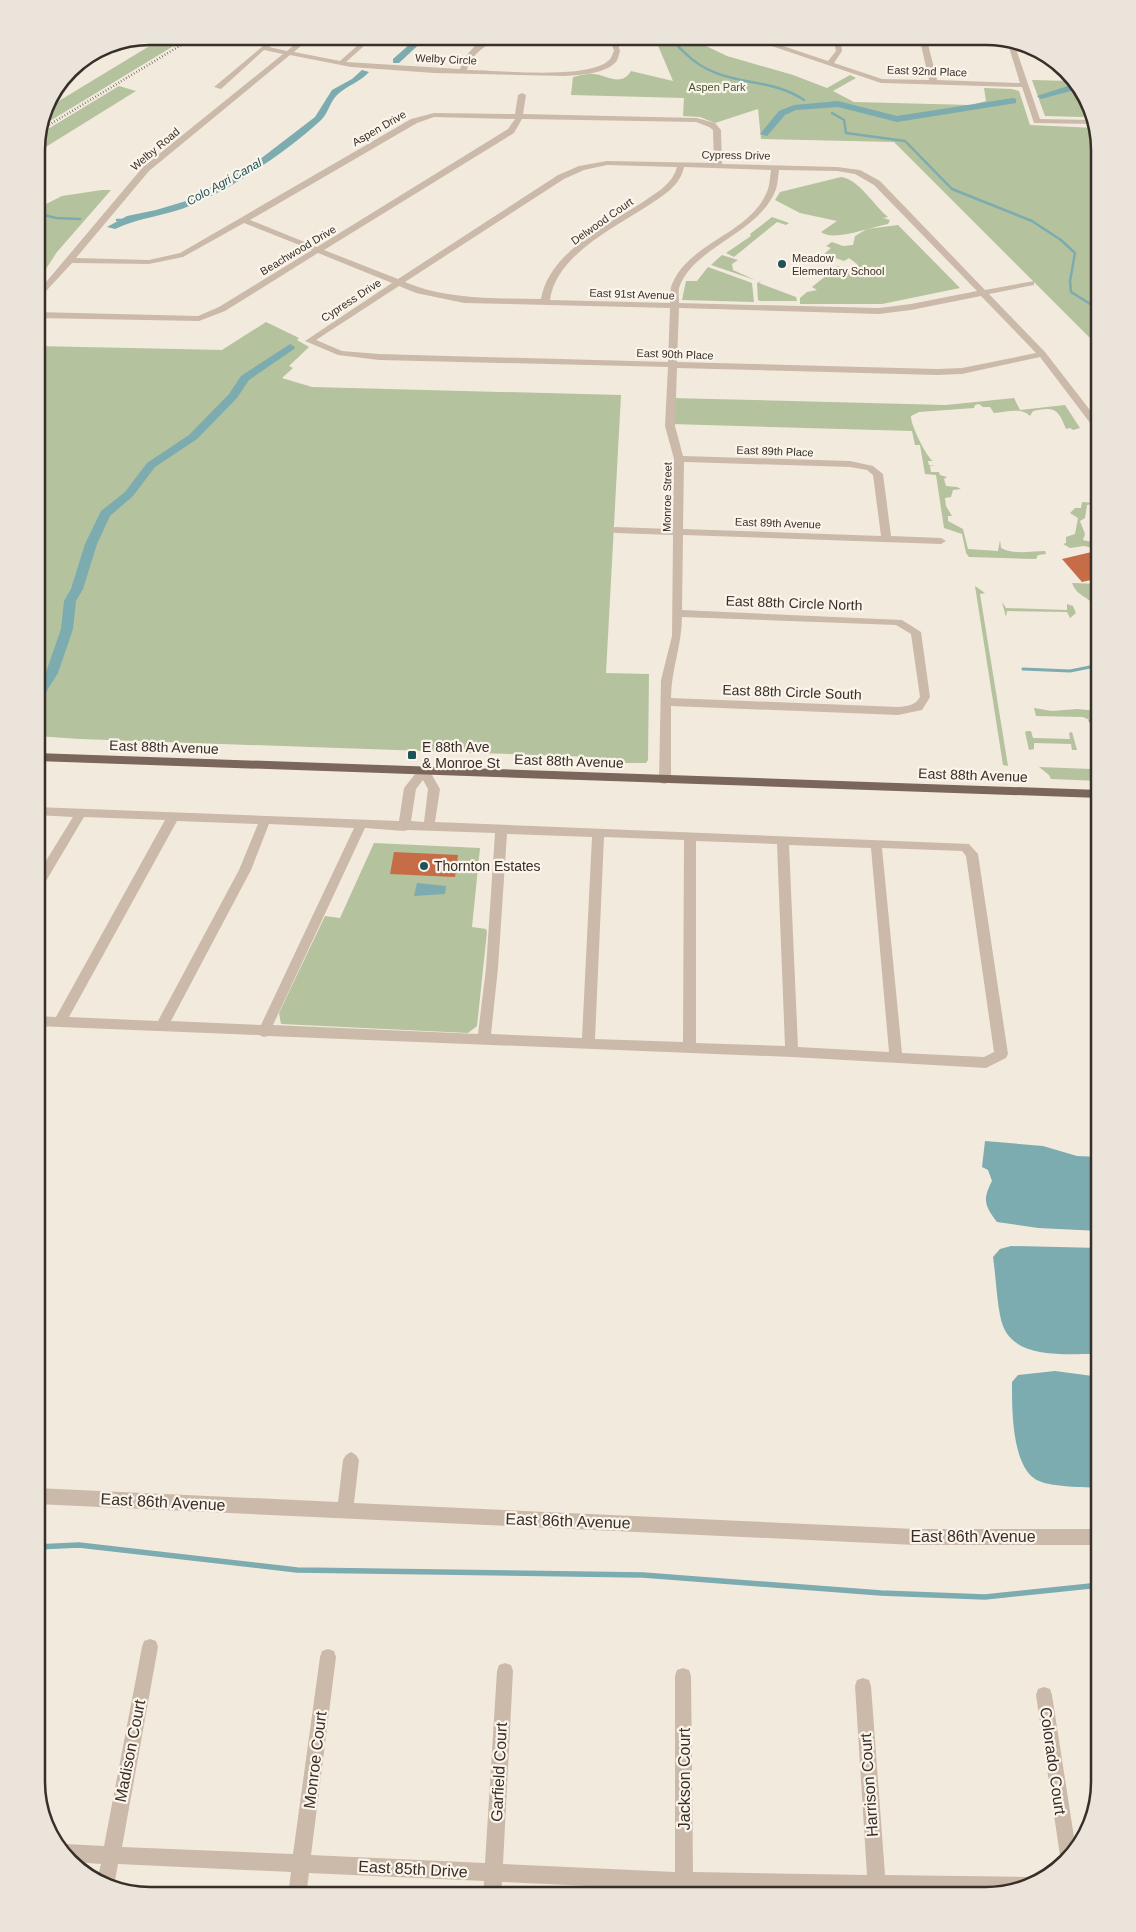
<svg xmlns="http://www.w3.org/2000/svg" width="1136" height="1932" viewBox="0 0 1136 1932" font-family="Helvetica,sans-serif">
<rect width="100%" height="100%" fill="#f3eade"/>
<g fill="#b4c29d">
<path d="M166 36H190L40 127 44 110Z"/>
<path d="M654 36H693L706 46 727 56 793 75 827 88 850 75 856 78 833 91 854 102 971 105 986 101 984 88 1012 89 1019 91 1030 125 1095 128 1100 150V348L894 142 761 139 758 109 715 123 700 117 683 116 684 98 571 95 573 77C580 76 587 73 593 74 605 74 621 88 631 71L673 81Z"/>
<path d="M1032 80 1072 81 1082 93 1081 98 1087 116 1082 117 1045 116Z"/>
<path d="M119 86 136 91 36 153 38 135Z"/>
<path d="M841 177C860 180 873 205 888 217L883 218 890 220 888 224C871 227 833 242 821 232L837 221 800 213 775 200 780 192Z"/>
<path d="M102 190H111L57 252 36 284V209L62 196Z"/>
<path d="M772 217 789 223 786 225 777 222 734 257 726 253 751 236 750 234Z"/>
<path d="M898 225 960 288 882 304H800V298L807 292 817 290 812 287 838 266 866 278 857 264 849 258 844 261 824 254 831 248 826 246 832 242 843 246 853 245 855 236 867 229Z"/>
<path d="M722 255 738 260 732 264 733 270 755 280 711 265Z"/>
<path d="M708 267 752 283 754 302 682 300 686 281H697Z"/>
<path d="M761 281 759 283 796 297 797 301H760L758 300 757 283Z"/>
<path d="M266 322 299 338 297 340 309 347 289 366 293 368 282 378 312 387 621 395 606 673 649 674 648 760 646 763H599L592 757 80 739 36 736V346L222 350Z"/>
<path d="M671 398 946 405 1014 398 1020 410 1065 405 1080 428 1073 430 1070 428 1066 429C1058 409 1055 406 1033 411L1030 416C1022 407 1005 412 994 413L990 407H983L979 404 975 405 974 408 919 412 911 416C910 424 927 458 933 461H928L929 465 935 466H930L931 472H939L940 475 947 477 944 479 946 486 957 487 961 489 953 490 951 497 945 498 946 506 952 516H948V521L963 529 968 549 998 551 1000 540 1001 548C1012 555 1033 551 1045 551L1046 554 1038 555 1036 559 969 557 966 553 962 534 944 528 936 475 925 474 920 445H915L912 431 671 424Z"/>
<path d="M1082 502 1096 503 1087 505 1085 518 1080 521 1085 534 1083 540 1096 543 1098 545 1093 548 1084 546 1070 548 1063 544 1066 543V537L1075 534 1078 518 1070 513 1075 508H1081Z"/>
<path d="M1072 583 1100 584V607H1095C1088 595 1078 598 1072 583Z"/>
<path d="M975 586 985 593 980 594 1008 766 1003 765Z"/>
<path d="M1002 602 1006 608 1067 610V604L1073 606 1076 613 1070 618 1067 612 1007 611 1006 617Z"/>
<path d="M1034 708 1052 711 1077 709 1099 711V708L1100 720 1094 722 1083 717 1036 716Z"/>
<path d="M1027 731H1031L1033 738 1070 739 1069 733 1072 732 1077 750H1072L1071 744 1034 743V749L1029 750 1025 732Z"/>
<path d="M1039 767 1091 769 1100 772V781L1051 779 1049 775Z"/>
<path d="M374 843 480 848 472 927 486 929 487 932 477 1026 468 1033 281 1024 279 1013 325 916 340 918Z"/>
</g>
<g fill="#7cabb0">
<path d="M417 883 446 886 445 894 414 896Z"/>
<path d="M985 1141 1043 1146 1077 1156 1100 1157V1231L1038 1228 997 1222C985 1206 982 1200 992 1181L988 1170 982 1167Z"/>
<path d="M1011 1246 1100 1248V1354C1069 1353 1017 1361 1003 1326 997 1310 996 1276 993 1257L1000 1249Z"/>
<path d="M1055 1371 1100 1377V1488C1085 1487 1051 1487 1039 1481 1011 1469 1012 1407 1012 1382L1018 1375Z"/>
</g>
<g fill="none" stroke-linecap="round" stroke-linejoin="round">
<g stroke="#7cabb0" stroke-width="2.5">
<path d="M674 36C674 42 679 48 684 52 721 90 766 74 804 100"/>
<path d="M832 113 844 120 846 133 905 141 952 189 1032 221 1061 240 1075 253 1070 281 1071 292 1100 310"/>
<path d="M36 213 56 218 80 219"/>
<path d="M117 220H124"/>
</g>
<g stroke="#7cabb0" stroke-width="3">
<path d="M1023 669 1070 671 1100 665"/>
<path d="M1090 721 1100 714"/>
</g>
<path stroke="#7cabb0" stroke-width="5.5" d="M36 1547 79 1545 297 1570 643 1575 881 1593 985 1597 1100 1585"/>
<g fill="#7cabb0" fill-rule="evenodd">
<path d="M419 36H428L399 63H393V59Z"/>
<path d="M362 70 369 72C360 82 348 85 338 94 330 101 328 115 319 122 286 152 233 188 192 205 166 216 140 217 115 229L107 227 127 216 156 210 186 201 255 163 315 117 332 90 352 79Z"/>
<path d="M1071 85 1074 86V90L1041 99 1037 96Z"/>
<path d="M1013 98 1016 99V103L897 122 838 107 796 110 785 115 767 136 760 134 779 111 794 105 838 101 897 116Z"/>
<path d="M290 344 295 347 294 349 249 380 237 398 197 439 155 467 133 496 110 516 97 544 83 589 76 601 73 629 58 673 41 700 36 701V686L46 672 61 629 64 601 71 589 85 544 101 511 125 492 147 463 189 435 229 394 241 376Z"/>
</g>
</g>
<g fill="#c66d48">
<path d="M1100 550V578L1082 582 1062 559Z"/>
<path d="M394 852 458 855 455 877 390 874Z"/>
</g>
<g fill="none" stroke-linecap="round" stroke-linejoin="round">
<g fill="#cbbaa9" fill-rule="evenodd">
<path d="M275 36H283L269 47 287 51 304 36H312L294 52 340 61 368 36H375L346 62 460 69C466 51 482 36 501 36 487 46 473 51 467 70 498 70 585 80 608 61 611 59 612 55 614 51L609 36H616L620 51C619 54 618 60 616 62 605 74 580 75 565 76L434 73 351 67 290 55 149 171 76 258 149 260 180 253 411 119 434 113 515 114 518 95 522 93 526 95 523 114 697 118 715 123 721 130 722 164 837 167 860 170 880 181 985 290 1034 281V285L989 294 1045 352 1100 423V433L1097 432 1040 357 962 374 937 375 677 368 675 426 683 456 850 461 873 466 883 474 891 536 941 538 946 541 941 544 683 535 682 610 902 620 921 632 930 697 922 710 898 715 671 706V780L665 784 661 783 659 780 661 680 672 636 673 535 615 533 610 530 615 527 673 529 674 459 665 426 668 367 379 360 338 355 305 341 392 283 318 253 225 311 199 321 36 318V312L198 316 219 307 312 250 244 223 183 257 149 264 72 263 36 302V294L143 167 283 54 264 50 221 89 214 87ZM434 117 515 119 508 129 317 247 250 220 417 123ZM522 119 696 122 709 127 713 130 714 163 607 161 579 166 558 175 398 279 324 250 514 133ZM607 165 677 167C672 185 657 192 643 202 606 226 549 252 541 299 495 298 448 300 405 282L564 179 584 170ZM684 167 771 170C770 176 770 183 768 189 752 235 687 241 671 287 670 292 670 298 670 303L550 300C556 255 614 228 649 205 664 195 680 186 684 167ZM779 170 837 171 855 174 874 185 977 291 911 304 879 308 679 303C679 298 678 292 679 288 693 246 760 234 776 189 778 183 778 176 779 170ZM399 286 416 293 464 303 670 308 668 362 379 354 342 351 316 340ZM981 296 1036 353 962 368 937 369 677 362 679 308 879 314 911 310ZM684 462 850 467 867 470 873 475 881 536 683 529ZM682 617 896 625 911 634 920 697C915 706 907 706 898 707L671 698C671 670 682 645 682 617Z"/>
<path d="M742 36H753L828 61 836 51 833 36H840L842 51 834 63 882 79 929 80 919 36H926L937 80 1020 83 1007 41 1014 43 1040 119 1093 120 1094 124 1034 123 1022 87 881 83Z"/>
<path d="M424 767 428 768 440 789 435 822 969 844 978 854 1008 1054 1006 1058 986 1068 792 1057 268 1036 264 1037 259 1035 36 1026V1016L56 1017 165 820 84 817 40 891 36 892V877L73 817 36 815V807L399 821 404 788 420 768ZM423 780 428 789 424 822 411 821 416 789ZM177 821 258 824 239 870 158 1021 69 1017ZM269 824 354 828 261 1025 171 1021 251 870ZM365 828 404 831 408 830 495 833 486 968 478 1034 273 1025ZM507 834 592 837 582 1038 491 1034 498 968ZM604 837 684 840 683 1042 595 1039ZM696 841 777 844 785 1046 696 1043ZM789 845 871 848 889 1052 798 1047ZM882 848 962 851 966 856 994 1052 984 1057 902 1053Z"/>
<path d="M351 1452 356 1455 359 1460 354 1503 915 1529H1100V1545H915L36 1504V1488L338 1502 343 1460 346 1455Z"/>
<path d="M150 1639 156 1641 158 1647 122 1847 293 1854 320 1657 322 1651 328 1649 334 1651 336 1657 311 1855 485 1863 497 1671 499 1665 505 1663 511 1665 513 1671 503 1864 675 1872V1676L677 1670 683 1668 689 1670 691 1676 693 1872 867 1875 855 1686 857 1680 863 1678 869 1680 871 1686 885 1875 1029 1877 1035 1880 1037 1884 992 1894 888 1893 889 1896H871L870 1893 693 1890V1896H675V1890L502 1882 501 1896H483L484 1881 309 1873 306 1896H288L291 1872 118 1864 114 1886 97 1880 101 1864 74 1862 60 1846 66 1844 104 1846 142 1647 144 1641Z"/>
<path d="M1044 1687 1050 1689 1052 1695 1076 1850 1061 1862 1036 1695 1038 1689Z"/>
</g>
<path fill="#7a665a" fill-rule="evenodd" d="M36 753 1100 790V798L36 761Z"/>
<path stroke="#382f29" stroke-width="2.5" stroke-dasharray="0.5 2.5" stroke-linecap="butt" d="M39 131 196 36"/>
</g>
<g fill="#1e535a" stroke="#faf4ea" stroke-width="2">
<circle cx="782" cy="264" r="5"/>
<rect x="407" y="750" width="10" height="10" rx="2.5"/>
<circle cx="424" cy="866" r="5"/>
</g>
<g text-anchor="middle" dominant-baseline="central" stroke-width="4.5" stroke-linejoin="round" paint-order="stroke">
<g font-size="11" fill="#382f29" stroke="#faf4ea">
<text transform="translate(446 59) rotate(3)">Welby Circle</text>
<text transform="translate(927 71) rotate(2)">East 92nd Place</text>
<text transform="translate(379 128) rotate(-30)">Aspen Drive</text>
<text transform="translate(155 149) rotate(-40)">Welby Road</text>
<text transform="translate(736 155) rotate(1)">Cypress Drive</text>
<text transform="translate(602 221) rotate(-35)">Delwood Court</text>
<text transform="translate(298 250) rotate(-31)">Beachwood Drive</text>
<text transform="translate(632 294) rotate(2)">East 91st Avenue</text>
<text transform="translate(351 300) rotate(-33)">Cypress Drive</text>
<text transform="translate(675 354) rotate(2)">East 90th Place</text>
<text transform="translate(775 451) rotate(2)">East 89th Place</text>
<text transform="translate(667 497) rotate(-89)">Monroe Street</text>
<text transform="translate(778 523) rotate(2)">East 89th Avenue</text>
</g>
<g font-size="11" fill="#45562d" stroke="#faf4ea">
<text x="717" y="87">Aspen Park</text>
</g>
<g font-size="11" fill="#382f29" stroke="#faf4ea" text-anchor="start">
<text x="792" y="258">Meadow<tspan x="792" dy="13">Elementary School</tspan></text>
</g>
<g font-size="12" font-style="italic" fill="#1e535a" stroke="#faf4ea">
<text transform="translate(224 182) rotate(-29)">Colo Agri Canal</text>
</g>
<g font-size="14" fill="#382f29" stroke="#faf4ea">
<text transform="translate(794 603) rotate(2)">East 88th Circle North</text>
<text transform="translate(792 692) rotate(2)">East 88th Circle South</text>
<text transform="translate(164 747) rotate(2)">East 88th Avenue</text>
<text transform="translate(569 761) rotate(2)">East 88th Avenue</text>
<text transform="translate(973 775) rotate(2)">East 88th Avenue</text>
</g>
<g font-size="14" fill="#382f29" stroke="#faf4ea" text-anchor="start">
<text x="422" y="747">E 88th Ave<tspan x="422" dy="16">&amp; Monroe St</tspan></text>
<text x="434" y="866">Thornton Estates</text>
</g>
<g font-size="16" fill="#382f29" stroke="#faf4ea">
<text transform="translate(163 1502) rotate(3)">East 86th Avenue</text>
<text transform="translate(568 1521) rotate(2)">East 86th Avenue</text>
<text x="973" y="1536">East 86th Avenue</text>
<text transform="translate(130 1751) rotate(-79)">Madison Court</text>
<text transform="translate(315 1760) rotate(-83)">Monroe Court</text>
<text transform="translate(1053 1761) rotate(82)">Colorado Court</text>
<text transform="translate(499 1772) rotate(-87)">Garfield Court</text>
<text transform="translate(684 1779) rotate(-90)">Jackson Court</text>
<text transform="translate(869 1785) rotate(-94)">Harrison Court</text>
<text transform="translate(413 1869) rotate(3)">East 85th Drive</text>
</g>
</g>
<path d="M0 0H1136V1932H0ZM150 45H986A105 105 0 0 1 1091 150V1782A105 105 0 0 1 986 1887H150A105 105 0 0 1 45 1782V150A105 105 0 0 1 150 45Z" fill="#eae4db" fill-rule="evenodd"/>
<path fill="none" stroke="#382f29" stroke-width="2.5" d="M150 45H986A105 105 0 0 1 1091 150V1782A105 105 0 0 1 986 1887H150A105 105 0 0 1 45 1782V150A105 105 0 0 1 150 45Z"/>
</svg>
